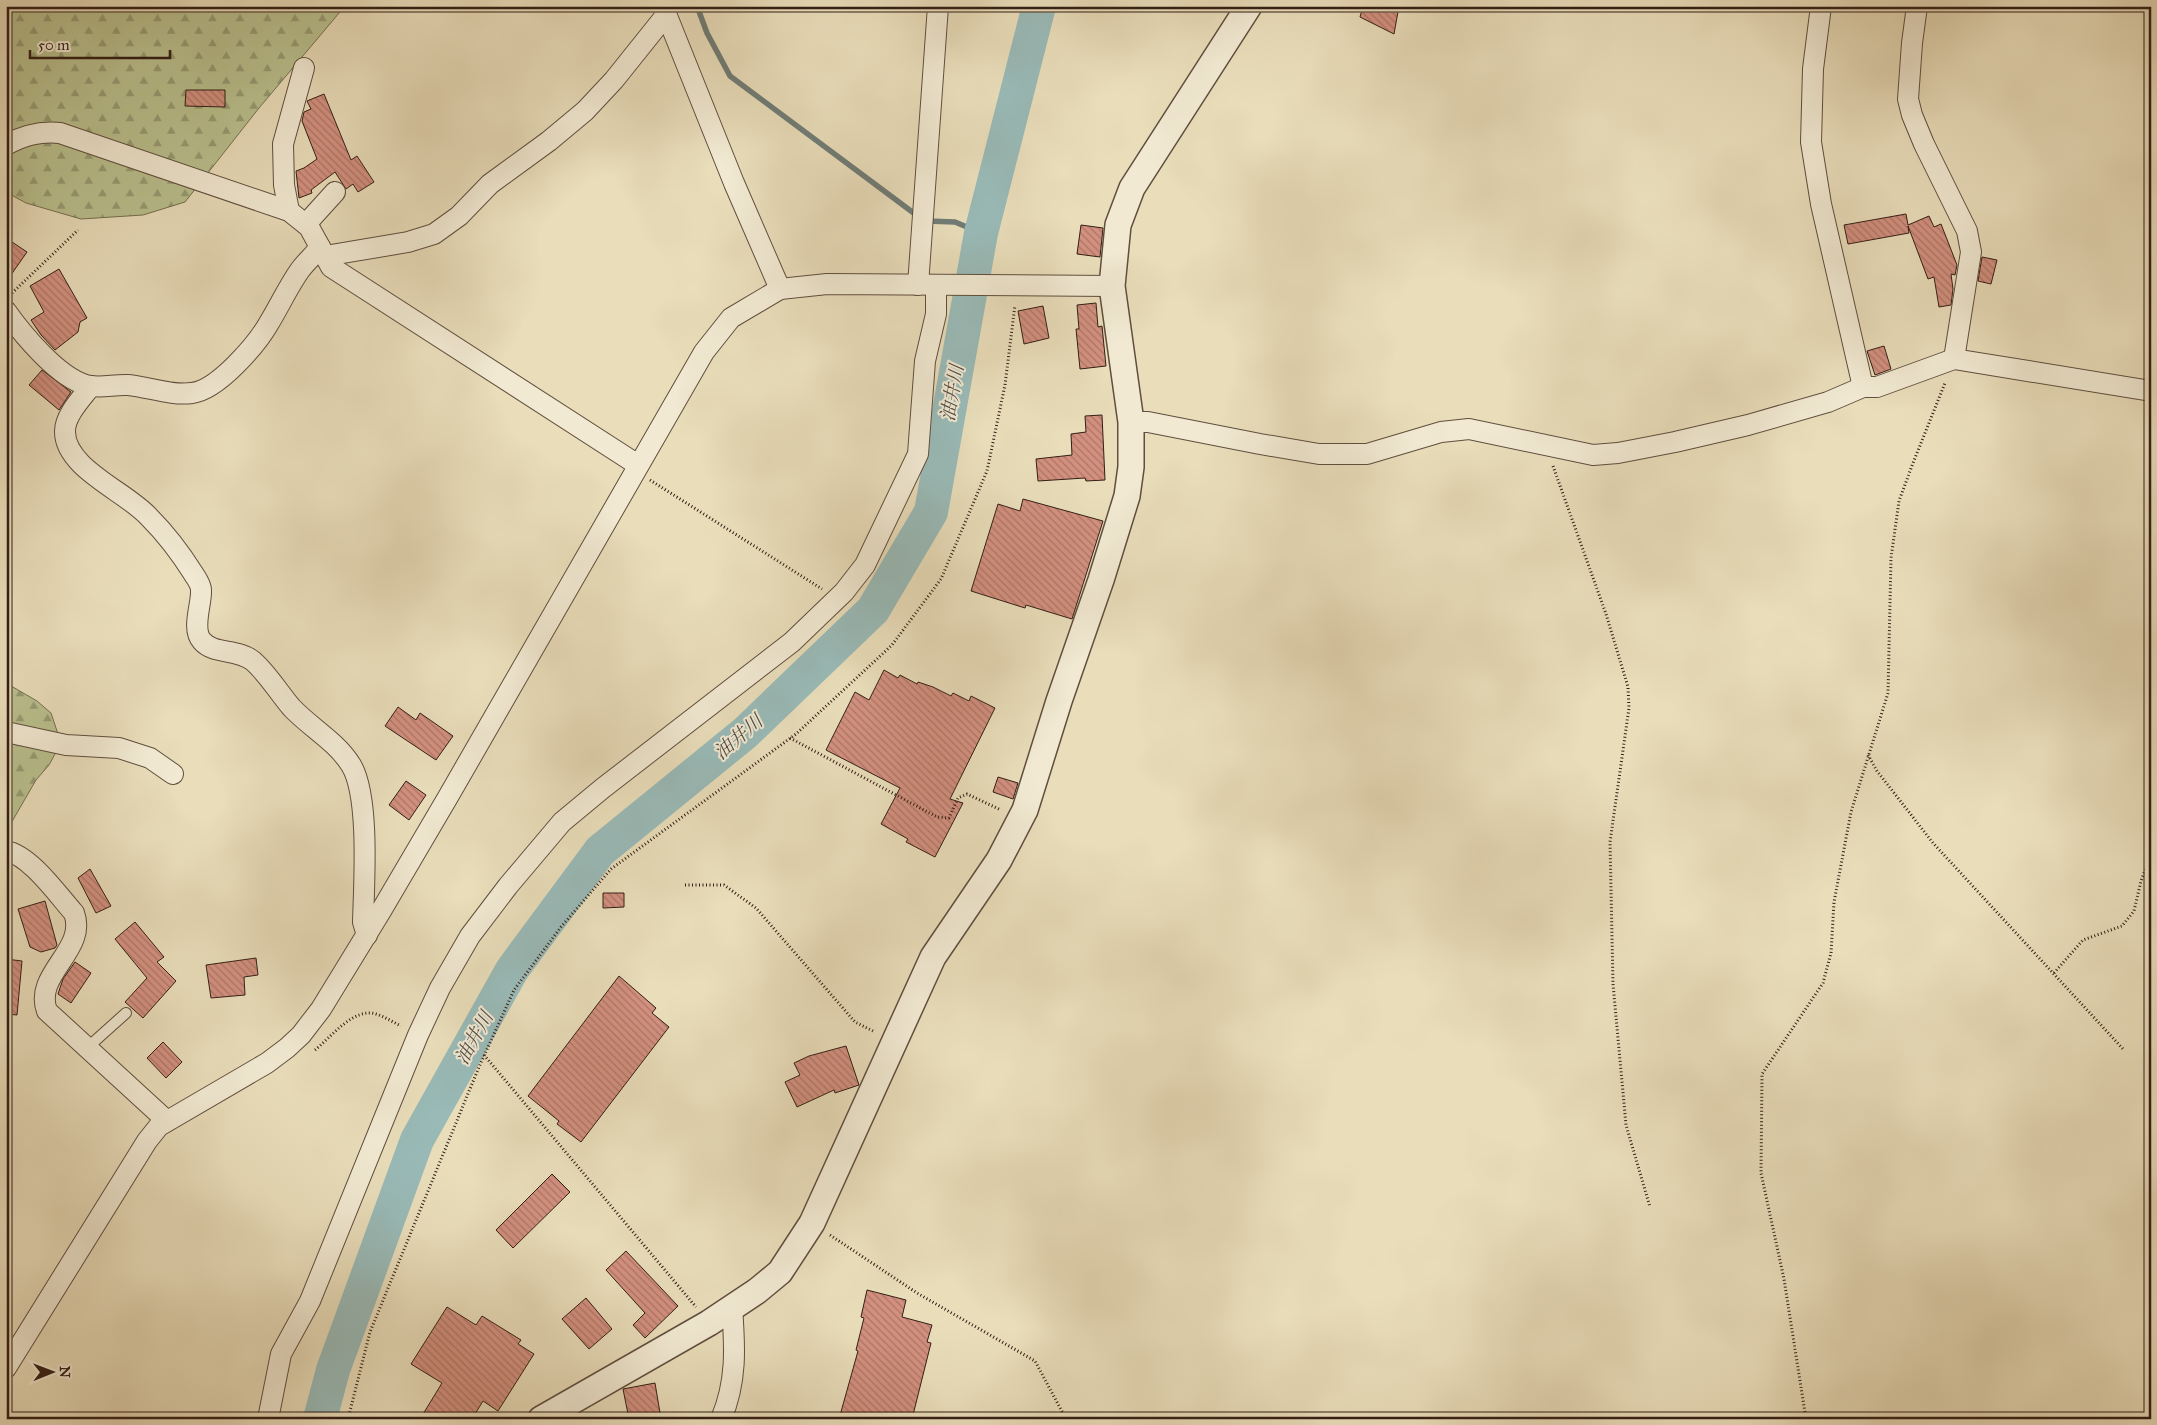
<svg xmlns="http://www.w3.org/2000/svg" width="2157" height="1425" viewBox="0 0 2157 1425" font-family="'IM FELL Great Primer','Noto Serif JP',serif">
<defs>
<pattern id="forest-firs" width="22" height="20" patternUnits="userSpaceOnUse" patternTransform="scale(1.25)"><rect width="22" height="20" fill="#b9c08e"/><path d="M5 1l3.5 6h-7zM16 11l3.5 6h-7z" fill="#979b73"/></pattern>
<pattern id="building-back-hatch" width="6" height="6" patternUnits="userSpaceOnUse" patternTransform="scale(1.25)"><rect width="6" height="6" fill="#d3907f"/><path d="M-1 5l2 2M0 0l6 6M5-1l2 2" fill="none" stroke="#ac7567"/></pattern>
</defs>
<rect width="100%" height="100%" fill="#e9ddba"/>
<filter id="stains"><feTurbulence type="fractalNoise" baseFrequency=".004" numOctaves="4"/><feColorMatrix values="0 0 0 0 .2 0 0 0 0 .09 0 0 0 0 .02 0 0 0 .5 -.17"/></filter>
<radialGradient id="worn" r=".72"><stop offset=".6" stop-color="#630" stop-opacity="0"/><stop offset="1" stop-color="#630" stop-opacity=".3"/></radialGradient>
<g fill="url(#forest-firs)" stroke="#766f52">
<path d="M6 6H345L259 108 185 202 143 215 81 219 26 203 6 192Z"/>
<path d="M6 683 37 701 51 713 61 743 49 765 36 780 6 832Z"/>
</g>
<g fill="none" stroke-linecap="round" stroke-linejoin="round">
<g stroke="#707c76" stroke-width="5.5">
<path d="M697 6 707 33 730 76 919 217"/>
<path d="M927 221 955 222 981 233"/>
</g>
<path stroke="#99bab7" stroke-width="34" d="M320 1419 333 1370 417 1140 512 970 600 851 745 733 873 610 931 512 981 233 1039 6"/>
</g>
<g fill="url(#building-back-hatch)" stroke="#331e15">
<path d="M1363 6H1399L1394 34 1360 17Z"/>
<path d="M186 90H225V107L185 106Z"/>
<path d="M324 94 351 160 357 156 374 182 358 192 353 184 346 189 335 172 311 190 312 193 299 198 296 171 304 168 317 159 302 121 304 112 311 109 307 101Z"/>
<path d="M1906 214 1908 225 1929 216 1934 227 1941 224 1957 265 1955 275 1951 274 1953 289 1951 305 1939 307 1934 277 1928 279 1908 226 1909 233 1848 244 1844 225Z"/>
<path d="M1081 225 1103 228 1100 257 1077 254Z"/>
<path d="M6 238 27 252 6 282Z"/>
<path d="M1982 257 1997 260 1991 284 1978 281Z"/>
<path d="M59 269 87 318 80 322 78 332 55 350 41 335 31 320 44 312 30 286Z"/>
<path d="M1096 303 1098 327 1102 326 1106 366 1080 369 1076 329H1079L1077 305Z"/>
<path d="M1043 306 1049 338 1024 344 1018 311Z"/>
<path d="M1884 346 1891 369 1875 375 1867 351Z"/>
<path d="M42 370 71 392 59 410 29 385Z"/>
<path d="M1102 415 1105 480 1086 481 1085 478 1038 481 1036 459 1072 455 1071 434 1086 432 1085 416Z"/>
<path d="M1023 499 1103 521 1072 619 1026 605 1025 608 971 591 998 504 1020 511Z"/>
<path d="M884 670 898 678 900 675 917 684 918 682 933 687 951 696 953 693 969 701 971 696 995 708 950 799 963 803 935 857 906 842 908 839 881 824 900 788 826 750 855 692 869 700Z"/>
<path d="M398 707 416 720 420 713 453 736 436 760 385 726Z"/>
<path d="M998 777 1018 783 1013 799 993 792Z"/>
<path d="M406 781 426 795 409 820 389 805Z"/>
<path d="M90 869 111 906 96 913 78 878Z"/>
<path d="M603 893H624V907L603 908Z"/>
<path d="M45 901 57 945 55 948 41 952 30 947 18 909Z"/>
<path d="M135 922 164 957 157 962 176 981 143 1018 125 1002 147 978 115 939Z"/>
<path d="M256 958 258 975 244 977 245 995 211 998 206 965Z"/>
<path d="M6 959 22 961 17 1015 6 1014Z"/>
<path d="M75 962 91 973 71 1003 58 994 63 979Z"/>
<path d="M619 976 656 1008 652 1013 669 1027 581 1142 557 1124 559 1121 528 1096Z"/>
<path d="M163 1042 182 1062 166 1078 147 1058Z"/>
<path d="M846 1046 859 1085 835 1093 834 1090 797 1107 785 1082 800 1075 794 1063 809 1056Z"/>
<path d="M552 1174 570 1192 513 1248 496 1230Z"/>
<path d="M626 1251 678 1306 645 1338 633 1325 645 1313 606 1270Z"/>
<path d="M867 1290 906 1300 902 1317 932 1325 927 1342 931 1343 912 1419H839L858 1351 856 1350 864 1318 861 1317Z"/>
<path d="M586 1298 612 1329 589 1349 562 1319Z"/>
<path d="M447 1307 476 1325 482 1316 521 1340 518 1344 534 1354 498 1411 483 1401 472 1419H420L442 1383 411 1364Z"/>
<path d="M655 1383 661 1419H629L623 1389Z"/>
</g>
<g fill="none" stroke-linecap="round" stroke-linejoin="round">
<defs>
<path id="service" d="M87 1048 126 1013"/>
<g id="minor">
<path d="M663 6 734 183 780 289"/>
<path d="M1821 6 1813 69 1811 142 1821 204 1863 387"/>
<path d="M1917 6 1912 43 1908 99 1912 115 1924 144 1967 231 1971 252 1954 359"/>
<path d="M6 145C24 135 40 131 60 133L289 211 309 227 331 267 638 465"/>
<path d="M289 211 284 185 283 144 304 68"/>
<path d="M306 224 335 192"/>
<path d="M325 256 408 242 434 234 459 216 490 184 549 141 585 111 614 80 666 15"/>
<path d="M918 285 938 6"/>
<path d="M6 311C23 335 58 377 86 385 100 389 114 384 128 385 149 387 171 396 192 393 218 390 257 344 269 323 280 305 288 287 300 270 306 262 314 255 320 247"/>
<path d="M91 386C82 398 65 415 65 431 64 468 127 492 149 517 165 533 181 554 193 573 196 578 201 584 201 590 202 604 191 629 202 641 214 655 237 648 253 661 268 674 279 693 292 708 311 728 336 741 351 765 370 796 364 884 363 922L367 935"/>
<path d="M1131 422H1148L1260 444 1319 454H1367L1441 432 1469 429 1593 455 1618 453 1675 442 1748 425 1828 402 1863 387H1877L1954 359 2151 391"/>
<path d="M6 732 66 745 119 748 150 758 173 774"/>
<path d="M6 851C30 855 58 895 74 913 88 950 33 974 47 1011L167 1121"/>
<path d="M6 1368 147 1141 159 1126 267 1063 287 1048 301 1035 321 1009 381 911 448 797 704 352 731 318 780 289 827 284 1112 286"/>
<path d="M268 1419 281 1354 310 1301 418 1035 440 988 470 936 508 886 562 822 603 788 792 642 844 592 865 565 918 454 925 361 936 314V285"/>
<path d="M721 1419C737 1382 735 1347 732 1307"/>
</g>
<path id="tertiary" d="M541 1419 709 1323 757 1291 780 1272 812 1223 933 957 999 860 1025 810 1059 701 1101 580 1127 496 1131 467V422L1112 286 1118 225 1132 188 1249 6"/>
</defs>
<use href="#service" stroke="#604e3e" stroke-width="12"/>
<use href="#minor" stroke="#604e3e" stroke-width="22"/>
<use href="#tertiary" stroke="#604e3e" stroke-width="28"/>
<g stroke="#331e15" stroke-width="3" stroke-dasharray="1 2.5" stroke-linecap="butt">
<path d="M12 293 78 230"/>
<path d="M1553 466 1606 614 1628 687 1629 708 1610 842 1613 984 1626 1125 1650 1207"/>
<path d="M650 480 822 589"/>
<path d="M790 738 937 817 949 818 958 798 967 794 1001 810"/>
<path d="M1868 755 1877 771 1933 843 2124 1050"/>
<path d="M685 885H724L756 908 855 1022 875 1032"/>
<path d="M2054 973 2083 940 2122 926 2134 911 2141 881 2151 854"/>
<path d="M315 1050C331 1037 354 1007 376 1014 385 1017 393 1022 401 1026"/>
<path d="M484 1055 696 1307"/>
<path d="M830 1235 917 1293 1035 1361 1066 1419"/>
<path d="M348 1419 370 1332 479 1067 514 990 561 927 611 869 796 734 892 645 941 579 987 471 1005 385 1015 305"/>
<path d="M1806 1419 1784 1279 1761 1173 1762 1074 1823 983 1831 953 1834 902 1851 812 1888 693 1891 558 1899 501 1913 463 1945 383"/>
</g>
<use href="#service" stroke="#f1e9d2" stroke-width="10"/>
<use href="#minor" stroke="#f1e9d2" stroke-width="20"/>
<use href="#tertiary" stroke="#f1e9d2" stroke-width="25"/>
</g>
<g text-anchor="middle" dominant-baseline="central" stroke-width="4" stroke-linejoin="round" paint-order="stroke">
<g font-size="19" font-style="italic" fill="#524d46" stroke="#f1e9d2">
<text transform="translate(952 393) rotate(-80)">油井川</text>
<text transform="translate(738 737) rotate(-41)">油井川</text>
<text transform="translate(474 1038) rotate(-61)">油井川</text>
</g>
</g>
<rect width="2157" height="1425" fill="none" stroke="#e9ddba" stroke-width="25"/>
<rect x="8" y="8" width="2142" height="1410" fill="none" stroke="#331e15" stroke-width="2.5"/>
<rect x="12" y="12" width="2132" height="1400" fill="none" stroke="#331e15"/>
<g transform="translate(52 1372) rotate(89)" stroke="#f1e9d2" stroke-width="4" paint-order="stroke">
<path d="M0-4L9 19L0 12L-9 19Z" fill="#331e15"/>
<text y="-8" font-size="14" font-weight="bold" text-anchor="middle" fill="#331e15">N</text>
</g>
<path d="M30 50v8h140v-8" fill="none" stroke="#331e15" stroke-width="2.5"/>
<text x="38" y="50" font-size="15" fill="#331e15" stroke="#f1e9d2" stroke-width="4" paint-order="stroke">50 m</text>
<rect width="100%" height="100%" filter="url(#stains)"/>
<rect width="100%" height="100%" fill="url(#worn)"/>
</svg>
